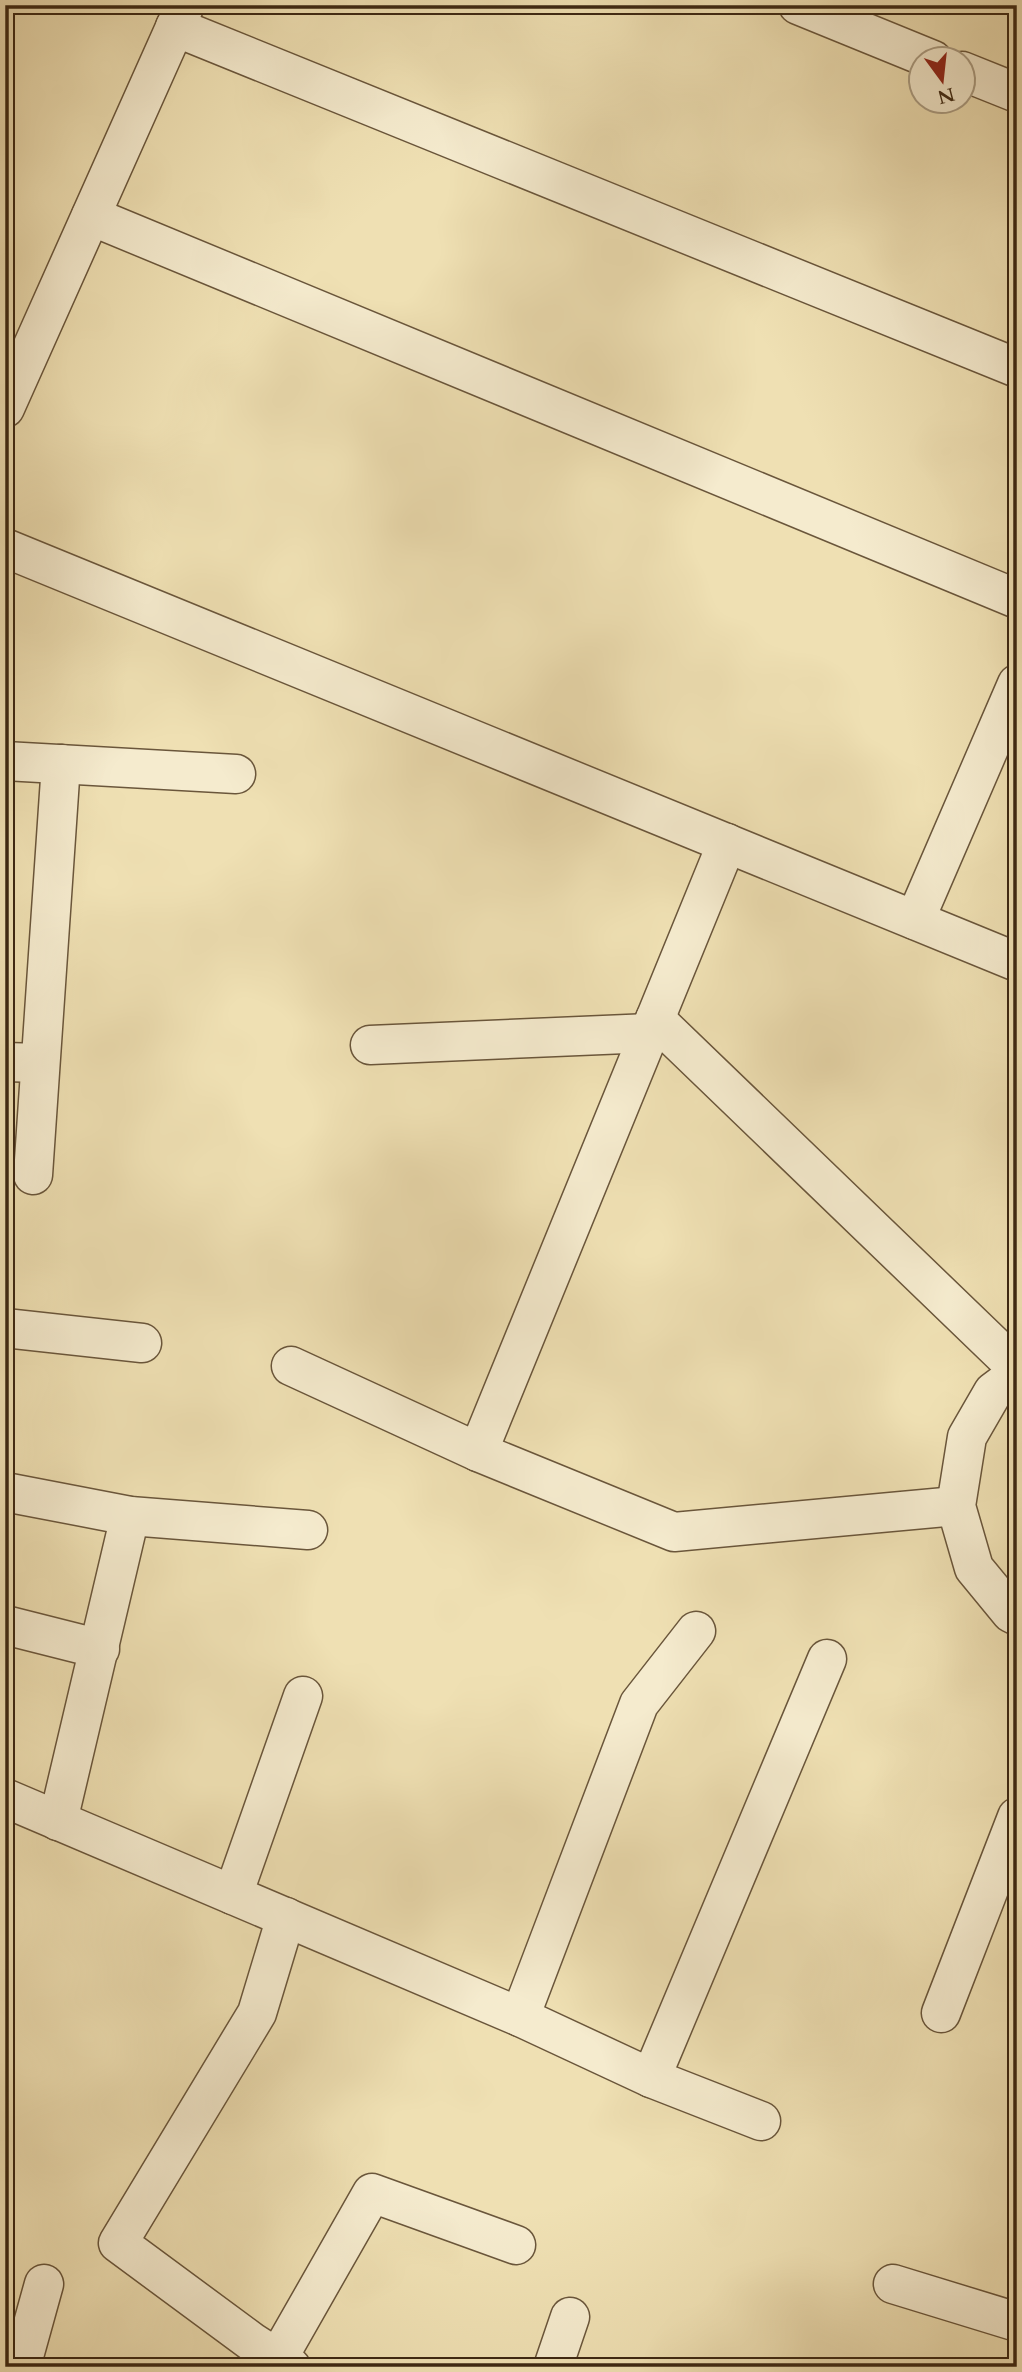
<svg xmlns="http://www.w3.org/2000/svg" width="1022" height="2372" viewBox="0 0 1022 2372" font-family="Cardo,serif">
<rect width="100%" height="100%" fill="#efe0b3"/>
<filter id="stains"><feTurbulence type="fractalNoise" baseFrequency=".00286" numOctaves="4"/><feColorMatrix values="0 0 0 0 .2 0 0 0 0 .09 0 0 0 0 .02 0 0 0 .5 -.17"/></filter>
<radialGradient id="worn" r=".72"><stop offset=".6" stop-color="#630" stop-opacity="0"/><stop offset="1" stop-color="#630" stop-opacity=".3"/></radialGradient>
<g fill="none" stroke-linecap="round" stroke-linejoin="round">
<defs>
<g id="minor">
<path d="M798 5 933 60"/>
<path d="M175 27 1017 368"/>
<path d="M962 71 1017 93"/>
<path d="M91 216 1017 599"/>
<path d="M5 408 185 5"/>
<path d="M5 548 1017 962"/>
<path d="M5 761 236 774"/>
<path d="M915 920 1017 684"/>
<path d="M655 1019 1017 1368"/>
<path d="M370 1045 650 1033"/>
<path d="M5 1062 40 1063"/>
<path d="M33 1175 61 764"/>
<path d="M5 1328 142 1343"/>
<path d="M291 1366 478 1452 674 1532 956 1506"/>
<path d="M1017 1374 993 1392 967 1437 956 1506 974 1568 1011 1613 1017 1616"/>
<path d="M478 1452 727 843"/>
<path d="M5 1492 130 1516 308 1530"/>
<path d="M5 1625 100 1649"/>
<path d="M5 1798 520 2017 651 2078 761 2121"/>
<path d="M58 1821 130 1516"/>
<path d="M233 1895 303 1696"/>
<path d="M286 1917 257 2013 118 2243 252 2342 291 2367"/>
<path d="M941 2013 1017 1817"/>
<path d="M520 2017 639 1704 696 1631"/>
<path d="M651 2078 827 1659"/>
<path d="M893 2284 1017 2322"/>
<path d="M278 2358 372 2193 516 2245"/>
<path d="M21 2367 44 2284"/>
<path d="M553 2367 570 2317"/>
</g>
</defs>
<use href="#minor" stroke="#6a563b" stroke-width="41"/>
<use href="#minor" stroke="#f5ebce" stroke-width="38"/>
</g>
<rect width="1022" height="2372" fill="none" stroke="#efe0b3" stroke-width="28"/>
<rect x="7" y="7" width="1008" height="2358" fill="none" stroke="#3d2813" stroke-width="3.5"/>
<rect x="14" y="14" width="994" height="2344" fill="none" stroke="#3d2813" stroke-width="2"/>
<g transform="translate(942 80) rotate(165)"><circle r="33" fill="#f5ebce" stroke="#ab9d83" stroke-width="2"/>
<path d="M0-5L12 26L0 18L-12 26Z" fill="#8f2418"/>
<text y="-10" font-size="19" font-weight="bold" text-anchor="middle" fill="#3d2813">N</text>
</g>
<rect width="100%" height="100%" filter="url(#stains)"/>
<rect width="100%" height="100%" fill="url(#worn)"/>
</svg>
